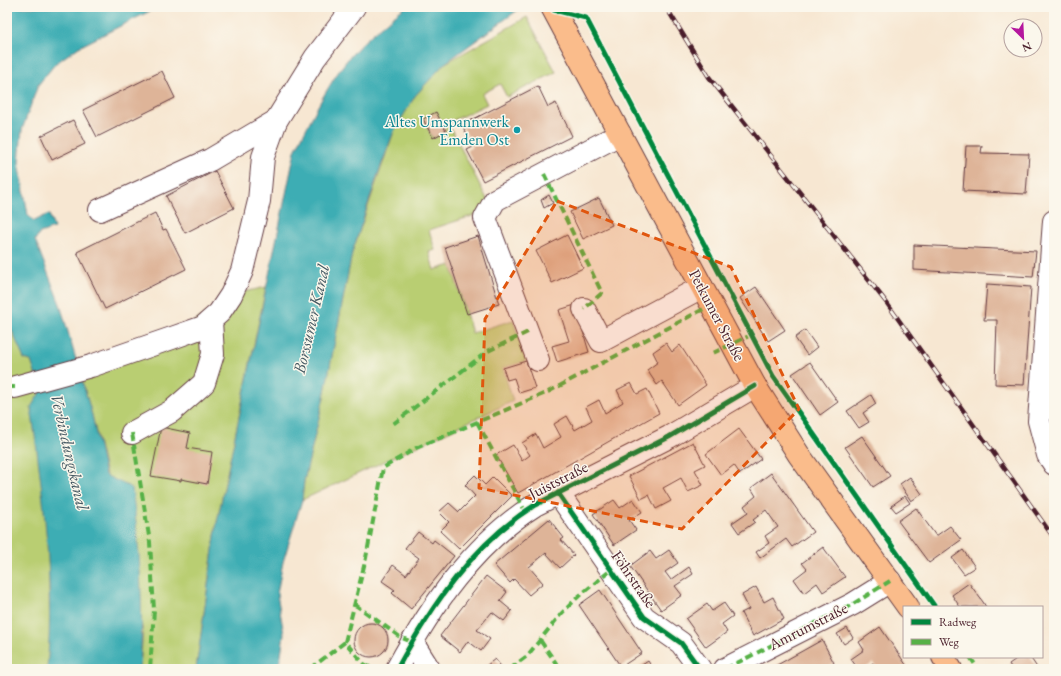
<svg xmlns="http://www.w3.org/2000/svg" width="1061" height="676" viewBox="0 0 1061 676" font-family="'EB Garamond',serif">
<rect width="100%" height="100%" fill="#fbf7ec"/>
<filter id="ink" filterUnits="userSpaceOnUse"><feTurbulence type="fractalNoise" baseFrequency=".025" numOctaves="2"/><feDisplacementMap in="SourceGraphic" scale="8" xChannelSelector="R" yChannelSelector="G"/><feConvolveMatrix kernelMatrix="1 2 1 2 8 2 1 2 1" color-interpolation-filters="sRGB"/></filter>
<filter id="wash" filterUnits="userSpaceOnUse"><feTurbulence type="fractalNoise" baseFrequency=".012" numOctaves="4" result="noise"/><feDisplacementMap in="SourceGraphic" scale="16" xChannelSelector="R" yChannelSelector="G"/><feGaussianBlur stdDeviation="0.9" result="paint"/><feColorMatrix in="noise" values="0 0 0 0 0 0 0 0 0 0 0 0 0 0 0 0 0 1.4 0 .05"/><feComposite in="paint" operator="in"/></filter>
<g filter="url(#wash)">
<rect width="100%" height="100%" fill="#f7e7d2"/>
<g fill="#b9ce72" stroke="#82764e" fill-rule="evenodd">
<path d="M527 17 556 72 507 97 500 84 482 94 487 104 448 123 489 203 484 212 429 230 435 250 429 252 434 270 451 265 472 333 513 320 526 361 503 368 513 401 302 500 304 481 324 397 352 253 394 131 415 96 444 64ZM436 112 446 131 433 138 423 120Z"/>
<path d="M266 287 217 522 196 669H140L143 631 92 415 79 370 172 338 231 295Z"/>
<path d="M7 319 24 359 31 361 41 391 42 484 48 543 50 638 47 669H7Z"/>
</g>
<g fill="#3cadb4" stroke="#436670">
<path d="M7 7H158L79 47 56 63 38 85 22 130 19 162 28 215 34 221 49 214 54 228 40 233 35 240 60 304 92 415 105 475 132 488C140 549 144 608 140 669H47C55 581 43 494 31 407L41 391 31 361 24 359 7 319Z"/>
<path d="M405 7H522L444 64 415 96 394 131 377 177 352 253 324 397 304 481 302 500 283 562 277 594 284 634 279 669H196L217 522 295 151C309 123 323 94 341 68 358 44 382 25 405 7Z"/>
</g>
<g id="blocks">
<g fill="#deb498">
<path d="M162 71 175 98 97 137 83 110Z"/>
<path d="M538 86 548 107 556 103 572 136 483 181 467 150 473 147 462 125Z"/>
<path d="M436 112 446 131 433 138 423 119Z"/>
<path d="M73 120 85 144 52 160 41 136Z"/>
<path d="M966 146H982L981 153 1029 154 1026 194 963 191Z"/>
<path d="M215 171 234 208 185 233 166 196Z"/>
<path d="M549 195 553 203 544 208 541 200Z"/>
<path d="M599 198 612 225 583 239 570 212Z"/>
<path d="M155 213 163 230 166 229 186 269 105 309 77 252Z"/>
<path d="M567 235 583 268 552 283 536 251Z"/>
<path d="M478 236 499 304 467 314 445 247Z"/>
<path d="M914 245 1036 251 1033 277 914 270Z"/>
<path d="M987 284 1031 287 1024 385 995 384 997 320H984Z"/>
<path d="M756 287 785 330 768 341 740 298Z"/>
<path d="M575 305 589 352 557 362 552 346 569 341 559 310Z"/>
<path d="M805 330 817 347 807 355 795 338Z"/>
<path d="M666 343 672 352 680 345 706 385 678 405 662 381 657 385 647 370 658 362 653 352Z"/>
<path d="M526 361 535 388 519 393 514 378 507 380 503 368Z"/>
<path d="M810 362 838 402 820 415 792 374Z"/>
<path d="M631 383 637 394 647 389 659 413 518 493 496 455 513 445 522 461 530 455 522 443 536 434 543 448 561 437 554 424 567 416 575 430 592 420 586 407 599 400 605 413 623 402 617 390Z"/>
<path d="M871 395 876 404 863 413 869 422 859 428 847 411Z"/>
<path d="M161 427 190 433 187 448 212 452 207 484 181 479V481L151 476Z"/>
<path d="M739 429 761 459 740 474 734 465 721 475 706 454Z"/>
<path d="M862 436 890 476 873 487 845 447Z"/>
<path d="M693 442 705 465 695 470 703 485 688 492 681 478 663 488 671 501 656 509 649 495 641 499 629 476Z"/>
<path d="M771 473 813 532 792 547 786 539 760 558 756 552 769 543 765 536 778 527 766 510 753 520 755 522 739 533 732 523 748 512 744 506 756 496 751 488Z"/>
<path d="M475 475 485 485 493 477 512 496 459 549 440 531 449 522 439 512 449 503 459 512 475 496 465 485Z"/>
<path d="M910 477 922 494 911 501 900 484Z"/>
<path d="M905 496 910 503 896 512 891 506Z"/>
<path d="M633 499 642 512 629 520 636 530 614 545 593 514 614 500 620 508Z"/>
<path d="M916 508 936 536 950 526 961 540 929 563 898 521Z"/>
<path d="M549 519 564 538 561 540 574 555 560 568 546 553 529 567 543 583 529 595 514 579 510 583 494 565Z"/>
<path d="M418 532 432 543 434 540 454 556 411 609 392 593 395 590 382 581 393 565 406 575 419 558 405 548Z"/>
<path d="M823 547 845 577 823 592 817 583 804 593 794 579 807 569 802 563Z"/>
<path d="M669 550 678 563 665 572 671 580 689 567 693 574 675 586 682 595 661 610 630 566 650 551 656 559Z"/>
<path d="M963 550 975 567 964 574 952 558Z"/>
<path d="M486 576 507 592 500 601 512 611 504 621 492 612 477 630 490 639 481 651 468 641 460 652 440 636Z"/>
<path d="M969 583 983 602 986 607H960L952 595Z"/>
<path d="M756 587 764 602 773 597 784 619 753 636 741 613 749 609 742 595Z"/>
<path d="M600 590 642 653 621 667 579 605Z"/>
<path d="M724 603 733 616 722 624 727 632 706 647 686 619 707 604 712 611Z"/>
<circle cx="371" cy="640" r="17"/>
<path d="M880 627 909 669H877L873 663 864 669H858L851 659 864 650 859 642Z"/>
<path d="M847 628 853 638 844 644 837 634Z"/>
<path d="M822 640 834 663 826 669H770Z"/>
<path d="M1019 657H1030L1038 669H1012L1009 664Z"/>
<path d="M495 659 500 665 496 669H482Z"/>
<path d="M648 661 653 669 656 667 657 669H636Z"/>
</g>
</g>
</g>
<g filter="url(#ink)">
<use href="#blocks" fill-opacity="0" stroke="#643d44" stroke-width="1"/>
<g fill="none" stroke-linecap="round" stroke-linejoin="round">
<defs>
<g id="minor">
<path d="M100 210 210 160 276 121"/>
<path d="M1054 221 1039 421 1048 455 1054 464"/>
<path d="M584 309 601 341 702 287"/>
<path d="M538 360 485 218 495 200 620 134"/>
<path d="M15 387 91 366 172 338 203 327 219 313 231 295 242 271 259 201 263 157 276 121 315 58 354 7"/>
<path d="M132 433 172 411 204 383 213 354 211 321"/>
<path d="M558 493 644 617 681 643 700 669"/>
<path d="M412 642 429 669"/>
<path d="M397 669C431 606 473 544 535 505L669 437 755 386"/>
<path d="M725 669 853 604 890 581"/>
</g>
<g id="major">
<path d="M552 7 755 386 799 455 908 607"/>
<path d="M943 657 951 669"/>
</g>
</defs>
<use href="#minor" stroke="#643d44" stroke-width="24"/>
<use href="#major" stroke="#643d44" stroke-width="24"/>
<use href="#minor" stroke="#fff" stroke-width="22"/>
<use href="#major" stroke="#fabc8b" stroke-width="22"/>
<defs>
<path id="rail" d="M666 7 709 77 886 302 1054 538"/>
</defs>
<use href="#rail" stroke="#4a1f2b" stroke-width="4.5"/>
<use href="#rail" stroke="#fbf7ec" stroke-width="3" stroke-dasharray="9" stroke-linecap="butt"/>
<g stroke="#57b146" stroke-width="4" stroke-dasharray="8 4" stroke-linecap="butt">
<path d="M544 174 602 293 584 309"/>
<path d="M713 353 751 335"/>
<path d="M7 387H15"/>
<path d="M477 422 525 511"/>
<path d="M393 424 488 351 528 332"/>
<path d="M132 433 150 542 154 610 150 669"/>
<path d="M354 604 400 637 412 642 414 639"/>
<path d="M540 640 560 669"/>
<path d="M345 642 366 558 383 468 416 448 548 392 711 305"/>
<path d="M970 657 978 669"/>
<path d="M310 669 345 642 364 664 373 669"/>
<path d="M510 669 527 656 561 614 579 596 611 570"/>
<path d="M725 669 853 604 890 581"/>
</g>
<defs>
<g id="cycleway">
<path d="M552 7 554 10 586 18 773 376 935 607"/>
<path d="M558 493 644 617 681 643 700 669"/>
<path d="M397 669C431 606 473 544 535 505L669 437 755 386"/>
</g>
</defs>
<use href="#cycleway" stroke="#fbf7ec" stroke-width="8"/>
<use href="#cycleway" stroke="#00873e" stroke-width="5"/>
</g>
</g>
<path fill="#e0560e" fill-opacity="0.2" stroke="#e0560e" stroke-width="3" stroke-dasharray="8 5" stroke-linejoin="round" d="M557 201 731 267 799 409 682 529 479 488 485 319Z"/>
<circle fill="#0f9aa8" stroke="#fbf7ec" stroke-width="1.5" cx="517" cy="130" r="4"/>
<g text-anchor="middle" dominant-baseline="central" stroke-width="3" stroke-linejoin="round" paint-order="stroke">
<g font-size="16" fill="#0d838f" stroke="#fbf7ec" text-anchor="end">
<text x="509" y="121">Altes Umspannwerk<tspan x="509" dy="18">Emden Ost</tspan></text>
</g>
<g font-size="16" fill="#4a1f2b" stroke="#fbf7ec">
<text transform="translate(717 315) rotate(62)">Petkumer Straße</text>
<text transform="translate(558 480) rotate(-27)">Juiststraße</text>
<text transform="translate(634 579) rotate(55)">Föhrstraße</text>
<text transform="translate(808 626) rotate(-27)">Amrumstraße</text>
</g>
<g font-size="17" font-style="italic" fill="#445862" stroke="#fbf7ec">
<text transform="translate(311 319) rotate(-77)">Borssumer Kanal</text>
<text transform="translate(70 452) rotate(77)">Verbindungskanal</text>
</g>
</g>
<rect width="1061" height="676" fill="none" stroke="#fbf7ec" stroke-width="24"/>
<rect x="903" y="606" width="140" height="52" fill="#fbf7ec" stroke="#b4a19f"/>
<rect x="911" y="619" width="20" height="6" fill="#00873e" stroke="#b4a19f"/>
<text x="939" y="626" font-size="12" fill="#4a1f2b">Radweg</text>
<rect x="911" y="639" width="20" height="6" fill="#57b146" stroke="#b4a19f"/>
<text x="939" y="646" font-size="12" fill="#4a1f2b">Weg</text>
<g transform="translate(1023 38) rotate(156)"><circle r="19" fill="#fbf7ec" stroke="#b4a19f"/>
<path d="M0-3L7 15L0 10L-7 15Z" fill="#b5179e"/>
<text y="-6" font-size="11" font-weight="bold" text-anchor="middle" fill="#4a1f2b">N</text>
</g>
</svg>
